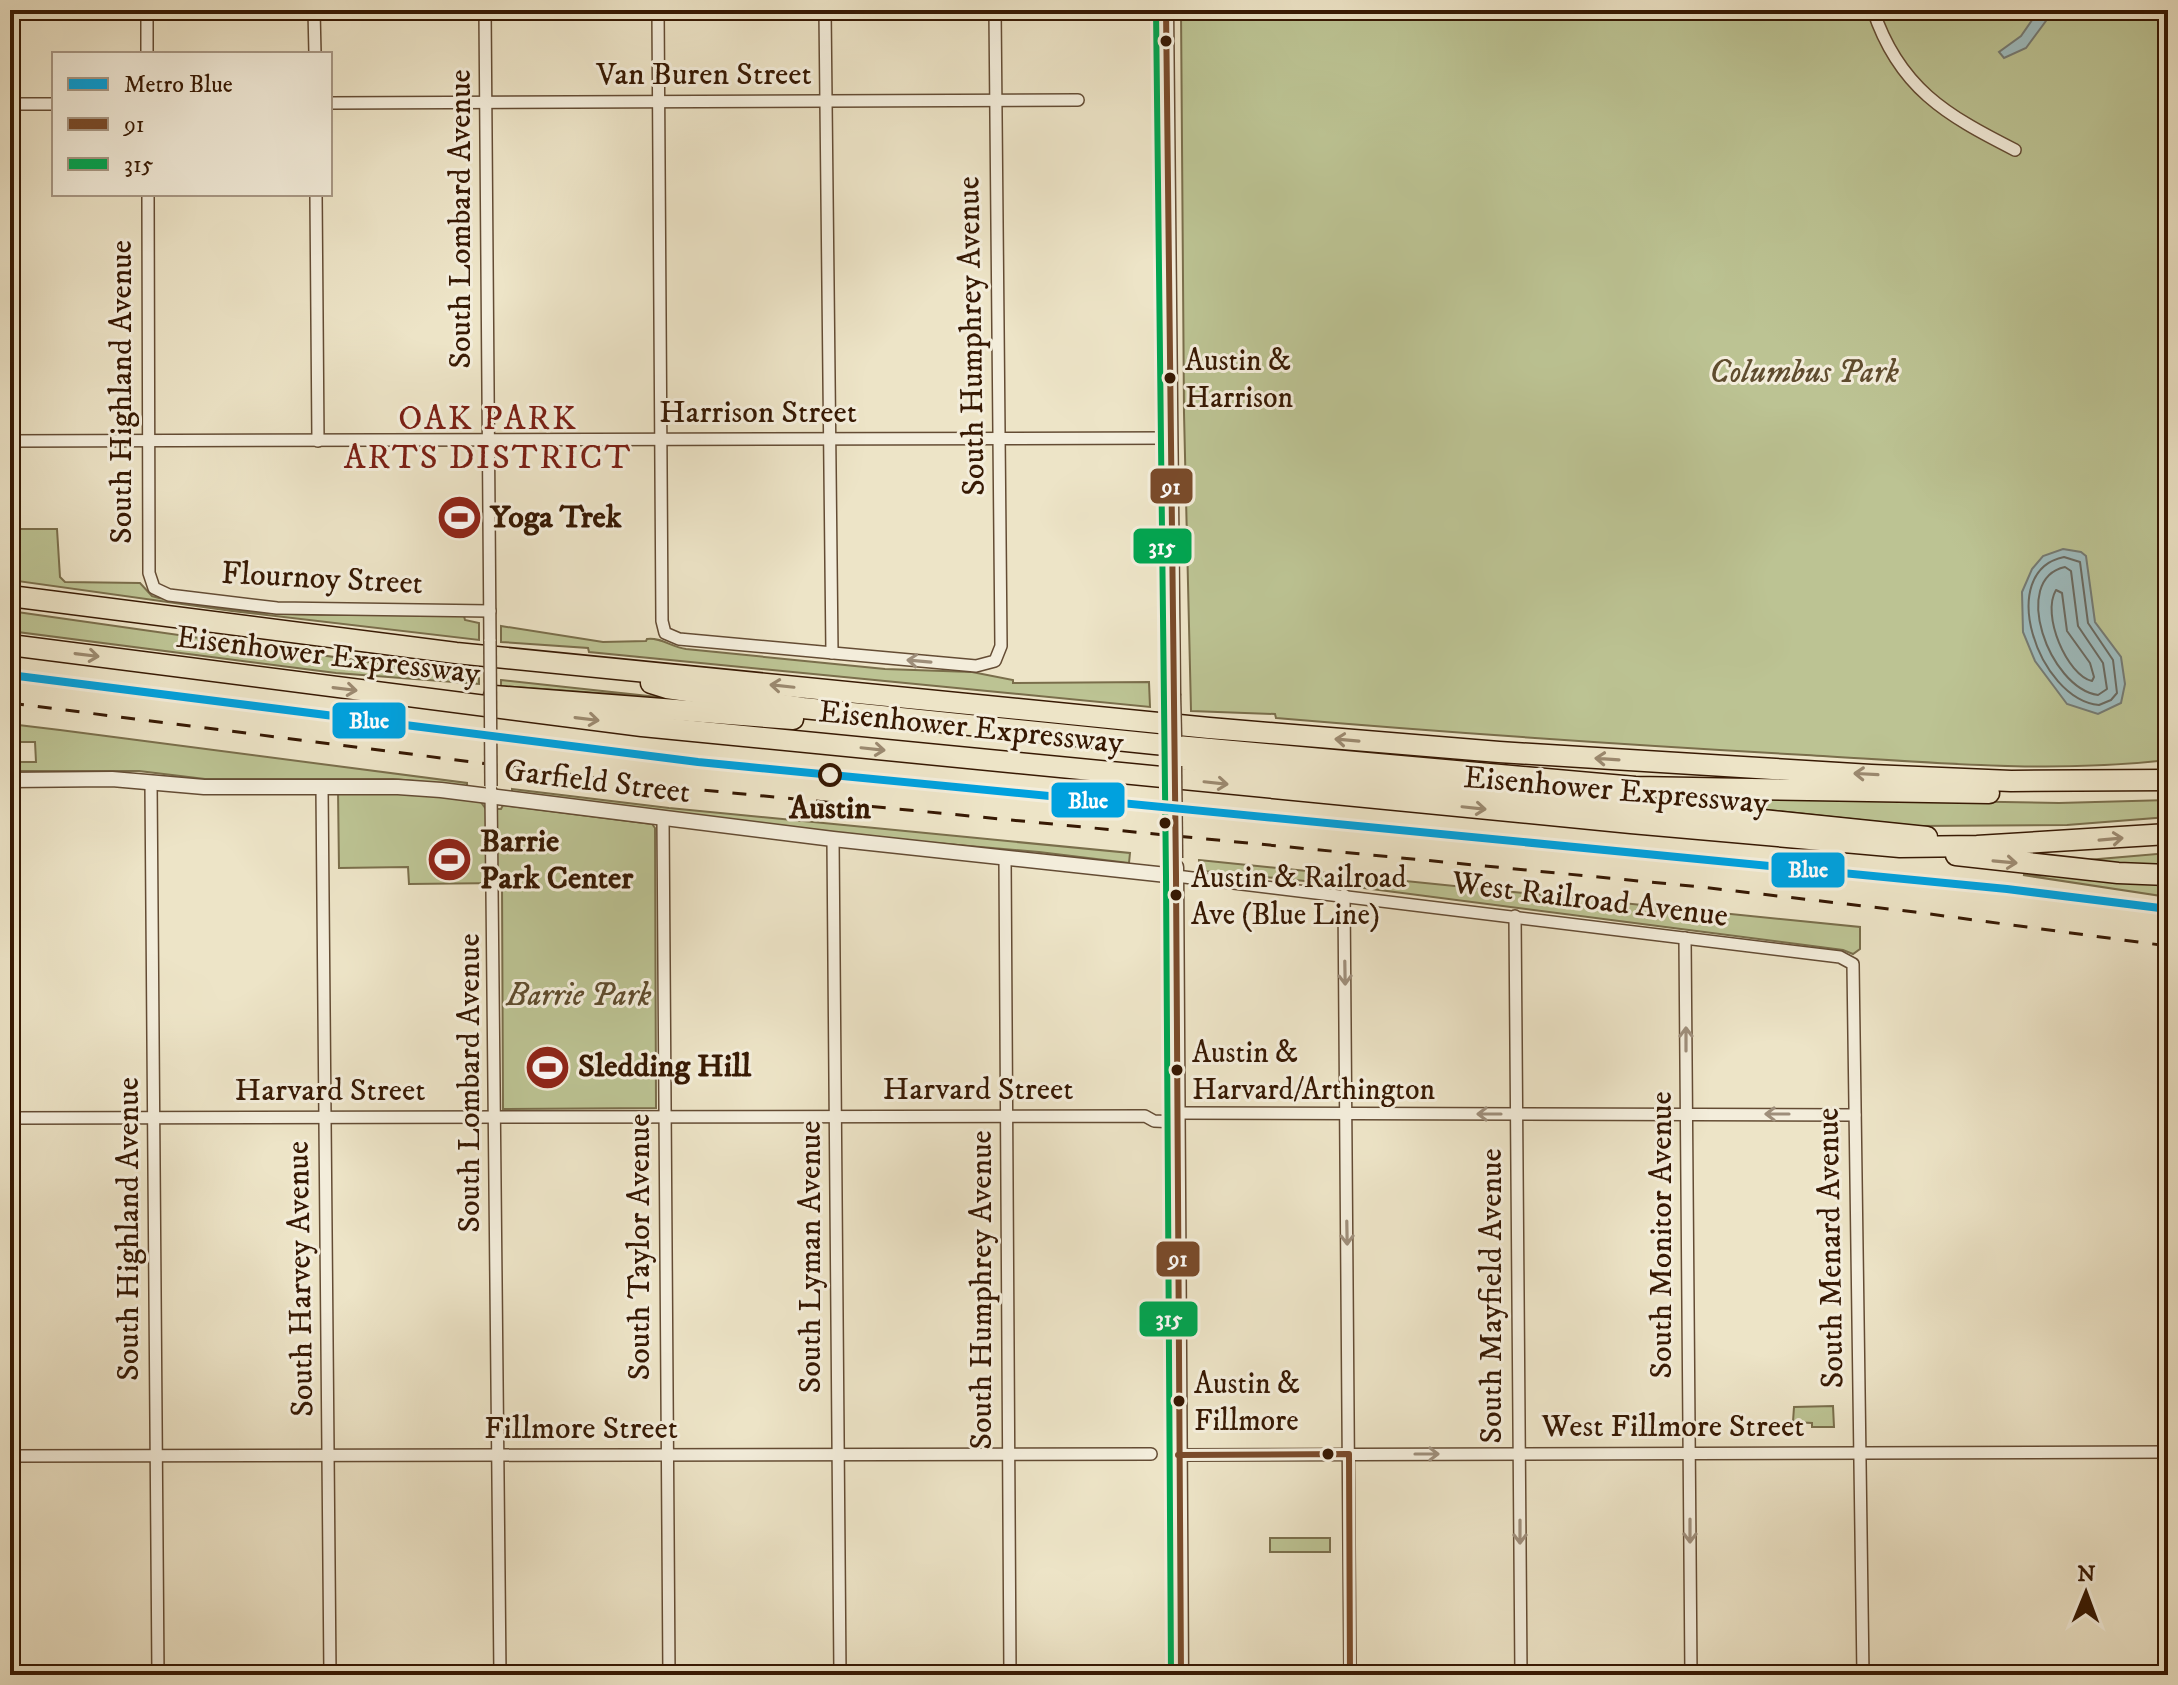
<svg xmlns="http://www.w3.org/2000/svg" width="2178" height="1685" viewBox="0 0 2178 1685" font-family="'IM FELL DW Pica',serif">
<rect width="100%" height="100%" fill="#ede4c7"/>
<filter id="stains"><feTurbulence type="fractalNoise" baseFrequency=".0025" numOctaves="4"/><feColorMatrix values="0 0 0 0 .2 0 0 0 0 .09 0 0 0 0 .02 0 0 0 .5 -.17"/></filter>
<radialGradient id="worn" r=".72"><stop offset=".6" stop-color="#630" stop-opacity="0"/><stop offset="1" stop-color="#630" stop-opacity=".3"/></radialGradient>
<g fill="#bcc393" stroke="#7a6e4b" stroke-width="2">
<path d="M1181 10H2168V760C2048 774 1926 762 1806 755 1629 745 1452 733 1276 718L1275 714 1191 711 1184 413Z"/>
<path d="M10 529H57L60 577 65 582 140 583 152 596 159 598C188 602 217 608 246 611 318 618 392 613 464 616L465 620 479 623V640L232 611 10 580Z"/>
<path d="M10 611 468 676 479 678V684L336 673 10 631Z"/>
<path d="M501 626 603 642 646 641 647 639C660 637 672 647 686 649L885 669 972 672 1013 680V683L1149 682 1150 707 589 652 588 648 501 642Z"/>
<path d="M501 680 667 698 501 686Z"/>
<path d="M10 724 60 730 467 783V786L393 779H205L139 771H15L14 762H36L35 742H10Z"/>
<path d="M397 789 480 801 486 809H501L503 805 652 824 655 828 656 1108 503 1109 502 883 409 884 408 867 339 868 338 790Z"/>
<path d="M512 789 669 808 1130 853 1129 863 1039 852 889 839 512 792Z"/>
<path d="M1702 797 2059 803 2168 800V817L2067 825 1917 826 1702 803Z"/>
<path d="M2168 853V866L2088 864V860Z"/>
<path d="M1199 860 1860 927V949L1853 954 1843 950 1325 883 1203 871 1199 868Z"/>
<path d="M2023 875 2083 876V879L2168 885V897Z"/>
<path d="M1833 1406 1834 1427H1812V1423L1793 1422 1794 1407Z"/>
<rect x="1270" y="1538" width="60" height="14"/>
</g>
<g fill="#9ebcbf" stroke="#757b74" stroke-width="2">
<path d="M2039 10H2054L2026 48 2004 58 1999 52 2021 36Z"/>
<path d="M2063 549 2081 552 2086 556 2095 622 2121 657 2125 684 2121 703 2098 714 2067 704 2035 661 2023 632 2022 592 2032 569 2043 556Z"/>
</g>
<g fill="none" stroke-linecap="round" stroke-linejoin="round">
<g stroke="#6a6a61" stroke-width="2">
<path d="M2064 557 2080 562 2088 623 2113 660 2117 693 2111 700 2099 705C2038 699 1995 571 2064 557Z"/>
<path d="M2065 567 2071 571 2078 626 2103 663 2107 689 2098 695C2049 688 2010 579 2065 567Z"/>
<path d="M2056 590 2062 593 2067 631 2090 663 2094 677 2092 681C2067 675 2041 615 2056 590Z"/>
</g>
<defs>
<g id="minor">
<path d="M147 10V54"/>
<path d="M314 10 315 54"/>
<path d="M485 10 490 641"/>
<path d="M658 10 662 621 665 633 679 639 976 666 995 661 1001 646 995 10"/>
<path d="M825 10 832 653"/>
<path d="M1873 10C1899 88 1946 115 2015 150"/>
<path d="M330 103 1078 100"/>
<path d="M10 104H54"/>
<path d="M148 194 149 573 154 588 169 595 277 608 490 611"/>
<path d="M316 194 318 441"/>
<path d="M10 441 1171 438"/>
<path d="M151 783 158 1675"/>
<path d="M322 787 330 1675"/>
<path d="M491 791 500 1675"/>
<path d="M663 819 669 1675"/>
<path d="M833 839 840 1675"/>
<path d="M1005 858 1010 1675"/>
<path d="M1176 876 1840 957 1853 964 1863 1675"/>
<path d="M1344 895 1350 1675"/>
<path d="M1515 916 1521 1675"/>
<path d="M1685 938 1691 1675"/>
<path d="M1177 1113 1855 1115"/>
<path d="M10 1118 1145 1116 1154 1121 1177 1122"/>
<path d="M1178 1455 2168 1452"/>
<path d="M10 1456 1151 1454"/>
</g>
<g id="tertiary">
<path d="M1166 10 1173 694"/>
<path d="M10 780 112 779 204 787H398L441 790 833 839 1176 876"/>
<path d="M1176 867 1181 1675"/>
</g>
<g id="motorway">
<path d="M10 596 456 653 1209 728 1499 752 1871 775 2011 781 2168 780"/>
<path d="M10 645 642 726 1631 823 1900 847 1977 846 2168 834"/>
<path d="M651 683 667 688 803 708 1155 744 1635 787 1989 793"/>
<path d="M494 696 793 719"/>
<path d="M1187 760 1927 837"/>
<path d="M1956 855 2118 873 2168 875"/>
</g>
</defs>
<use href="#minor" stroke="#644c34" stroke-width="14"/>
<use href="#tertiary" stroke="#644c34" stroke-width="17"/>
<use href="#motorway" stroke="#371903" stroke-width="23"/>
<use href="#minor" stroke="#f3eddb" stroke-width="11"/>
<use href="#tertiary" stroke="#f3eddb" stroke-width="14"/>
<use href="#motorway" stroke="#ede4c7" stroke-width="20"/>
<path stroke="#371903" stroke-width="3" stroke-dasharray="14 14" stroke-linecap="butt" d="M10 703 661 786 1701 887 1915 912 2168 946"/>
<defs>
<path id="minor-bridge" d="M490 641 491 786"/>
<g id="tertiary-bridge">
<path d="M1173 694 1174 737"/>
<path d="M1174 766 1175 858"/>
</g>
</defs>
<use href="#minor-bridge" stroke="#644c34" stroke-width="14" stroke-linecap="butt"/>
<use href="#tertiary-bridge" stroke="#644c34" stroke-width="17" stroke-linecap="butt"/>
<use href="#minor-bridge" stroke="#f3eddb" stroke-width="11"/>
<use href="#tertiary-bridge" stroke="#f3eddb" stroke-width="14"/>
<defs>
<g id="bus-1">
<path d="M1166 10 1176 876 1181 1675"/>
<path d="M1178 1455 1349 1454 1350 1675"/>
</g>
<path id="bus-2" d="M1156 10 1166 876 1171 1675"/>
</defs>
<use href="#bus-1" stroke="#f3eddb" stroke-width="12"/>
<use href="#bus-2" stroke="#f3eddb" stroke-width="12"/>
<use href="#bus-1" stroke="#7a4b2a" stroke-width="6"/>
<use href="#bus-2" stroke="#00a651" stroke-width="6"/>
<defs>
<path id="metro-1" d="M10 675 698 762 2007 889 2168 909"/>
</defs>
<use href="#metro-1" stroke="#f3eddb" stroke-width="14"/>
<use href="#metro-1" stroke="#00a1de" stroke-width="8"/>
</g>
<defs><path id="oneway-shaft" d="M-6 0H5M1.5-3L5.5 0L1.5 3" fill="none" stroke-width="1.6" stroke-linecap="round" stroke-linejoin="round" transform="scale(2)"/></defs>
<g stroke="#9b896f">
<use href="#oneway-shaft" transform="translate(87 655) rotate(7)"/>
<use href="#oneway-shaft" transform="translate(782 686) rotate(-174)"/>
<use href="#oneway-shaft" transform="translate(345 689) rotate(7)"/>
<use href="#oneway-shaft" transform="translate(587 719) rotate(7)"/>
<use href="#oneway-shaft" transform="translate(1347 740) rotate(-175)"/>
<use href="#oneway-shaft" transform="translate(873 749) rotate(6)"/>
<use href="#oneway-shaft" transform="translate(1607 759) rotate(-176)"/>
<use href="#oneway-shaft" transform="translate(1866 774) rotate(-177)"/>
<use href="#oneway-shaft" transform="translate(1216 783) rotate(6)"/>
<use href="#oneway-shaft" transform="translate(1474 808) rotate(6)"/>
<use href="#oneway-shaft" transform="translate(2111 839) rotate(-5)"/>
<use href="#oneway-shaft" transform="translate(2005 862) rotate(5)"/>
</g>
<g stroke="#9e8e7a">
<use href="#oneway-shaft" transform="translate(919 661) rotate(-175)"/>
<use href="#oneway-shaft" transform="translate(1345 973) rotate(89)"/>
<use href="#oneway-shaft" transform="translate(1686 1039) rotate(-90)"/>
<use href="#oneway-shaft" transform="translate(1489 1114) rotate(-180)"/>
<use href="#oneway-shaft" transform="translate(1777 1114) rotate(-180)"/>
<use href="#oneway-shaft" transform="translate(1347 1233) rotate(89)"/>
<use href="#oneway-shaft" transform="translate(1427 1454)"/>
<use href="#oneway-shaft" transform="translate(1690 1531) rotate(90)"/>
<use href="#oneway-shaft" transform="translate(1520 1532) rotate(90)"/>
</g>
<defs>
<symbol id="stadium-disc" viewBox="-11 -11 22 22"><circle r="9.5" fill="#8f2418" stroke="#f3eddb"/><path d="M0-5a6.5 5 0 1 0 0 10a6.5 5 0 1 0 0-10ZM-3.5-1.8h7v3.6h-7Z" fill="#fff"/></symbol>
</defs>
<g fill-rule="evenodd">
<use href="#stadium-disc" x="434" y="492" width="51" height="51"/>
<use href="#stadium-disc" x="424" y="834" width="51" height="51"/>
<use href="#stadium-disc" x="522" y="1042" width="51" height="51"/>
</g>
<g fill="#371903" stroke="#f3eddb" stroke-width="3">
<circle cx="1166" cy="41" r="7"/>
<circle cx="1170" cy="378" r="7"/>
<circle cx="1165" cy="823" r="7"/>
<circle cx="1176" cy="895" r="7"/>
<circle cx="1177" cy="1070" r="7"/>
<circle cx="1179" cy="1401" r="7"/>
<circle cx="1328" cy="1454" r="7"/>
</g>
<circle fill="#f3eddb" stroke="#371903" stroke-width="4" cx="830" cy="775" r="10"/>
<g text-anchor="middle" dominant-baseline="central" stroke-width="6" stroke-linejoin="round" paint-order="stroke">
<g font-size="30" fill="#371903" stroke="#f3eddb" text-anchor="start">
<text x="1185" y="361">Austin &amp;<tspan x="1185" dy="37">Harrison</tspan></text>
<text x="1191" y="878">Austin &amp; Railroad<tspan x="1191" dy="37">Ave (Blue Line)</tspan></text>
<text x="1192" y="1053">Austin &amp;<tspan x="1192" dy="37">Harvard/Arthington</tspan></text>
<text x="1194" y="1384">Austin &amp;<tspan x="1194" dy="37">Fillmore</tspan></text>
</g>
<g font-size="32" fill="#371903" stroke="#f3eddb">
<text x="704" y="75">Van Buren Street</text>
<text transform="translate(461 219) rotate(-90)">South Lombard Avenue</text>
<text transform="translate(972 336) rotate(-91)">South Humphrey Avenue</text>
<text transform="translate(122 392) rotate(-90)">South Highland Avenue</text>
<text x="758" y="413">Harrison Street</text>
<text transform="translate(322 579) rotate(3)">Flournoy Street</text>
<text transform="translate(328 656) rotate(7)">Eisenhower Expressway</text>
<text transform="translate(971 728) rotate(6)">Eisenhower Expressway</text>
<text transform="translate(597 782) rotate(7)">Garfield Street</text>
<text transform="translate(1616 791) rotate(5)">Eisenhower Expressway</text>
<text transform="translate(1590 900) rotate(7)">West Railroad Avenue</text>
<text transform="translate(470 1083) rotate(-90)">South Lombard Avenue</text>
<text x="978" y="1090">Harvard Street</text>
<text x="330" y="1091">Harvard Street</text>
<text transform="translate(129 1229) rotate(-90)">South Highland Avenue</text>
<text transform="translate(1662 1235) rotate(-90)">South Monitor Avenue</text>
<text transform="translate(640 1247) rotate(-90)">South Taylor Avenue</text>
<text transform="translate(1831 1248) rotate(-91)">South Menard Avenue</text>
<text transform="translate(811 1257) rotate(-90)">South Lyman Avenue</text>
<text transform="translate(301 1279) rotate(-91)">South Harvey Avenue</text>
<text transform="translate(982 1290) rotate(-90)">South Humphrey Avenue</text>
<text transform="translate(1492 1296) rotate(-90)">South Mayfield Avenue</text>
<text x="1673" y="1427">West Fillmore Street</text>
<text x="581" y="1429">Fillmore Street</text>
</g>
<g font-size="32" font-style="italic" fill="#5f4c2e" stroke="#f3eddb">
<text x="1804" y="373">Columbus Park</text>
<text x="579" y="996">Barrie Park</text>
</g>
<g font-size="32" font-weight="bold" fill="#371903" stroke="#f3eddb" text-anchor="start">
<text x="490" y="518">Yoga Trek</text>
<text x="480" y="842">Barrie<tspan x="480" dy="37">Park Center</tspan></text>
<text x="578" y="1067">Sledding Hill</text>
</g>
<g font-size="32" font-weight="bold" fill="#371903" stroke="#f3eddb">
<text x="830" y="809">Austin</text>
</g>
<g font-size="34" letter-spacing="2" fill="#7a1f14" stroke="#f3eddb">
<text x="488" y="419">OAK PARK<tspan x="488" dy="39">ARTS DISTRICT</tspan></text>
</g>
</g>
<g stroke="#f3eddb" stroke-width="3">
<rect x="1149" y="467" width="45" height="38" rx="8" fill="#7a4b2a"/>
<rect x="1132" y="527" width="61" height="38" rx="8" fill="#00a651"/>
<rect x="331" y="701" width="76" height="39" rx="8" fill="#00a1de"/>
<rect x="1050" y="781" width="76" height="38" rx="8" fill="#00a1de"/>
<rect x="1770" y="851" width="76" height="38" rx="8" fill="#00a1de"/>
<rect x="1155" y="1240" width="46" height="38" rx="8" fill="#7a4b2a"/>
<rect x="1138" y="1300" width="61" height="38" rx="8" fill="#00a651"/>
</g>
<g font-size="22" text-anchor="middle" font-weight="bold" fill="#fff">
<text x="1171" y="494">91</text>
<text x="1162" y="554">315</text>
<text x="369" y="728">Blue</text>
<text x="1088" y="808">Blue</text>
<text x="1808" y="877">Blue</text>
<text x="1178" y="1266">91</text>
<text x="1169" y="1326">315</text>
</g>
<rect width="2178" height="1685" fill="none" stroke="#ede4c7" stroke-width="40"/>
<rect x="12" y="12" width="2154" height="1661" fill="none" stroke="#371903" stroke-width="4"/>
<rect x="20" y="20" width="2138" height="1645" fill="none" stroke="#371903" stroke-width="2"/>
<rect x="52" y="52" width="280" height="144" fill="#f3eddb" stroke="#a89885" stroke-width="2"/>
<rect x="68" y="78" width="40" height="12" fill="#00a1de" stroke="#a89885" stroke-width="2"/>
<text x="124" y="92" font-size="24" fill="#371903">Metro Blue</text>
<rect x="68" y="118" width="40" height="12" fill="#7a4b2a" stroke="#a89885" stroke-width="2"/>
<text x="124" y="132" font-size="24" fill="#371903">91</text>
<rect x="68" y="158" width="40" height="12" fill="#00a651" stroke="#a89885" stroke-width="2"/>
<text x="124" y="172" font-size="24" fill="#371903">315</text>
<g transform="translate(2086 1593) rotate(1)" stroke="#f3eddb" stroke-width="6" paint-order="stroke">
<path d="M0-6L14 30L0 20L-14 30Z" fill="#371903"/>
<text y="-12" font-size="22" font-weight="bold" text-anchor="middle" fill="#371903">N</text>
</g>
<rect width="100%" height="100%" filter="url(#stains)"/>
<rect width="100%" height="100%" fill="url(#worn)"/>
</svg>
